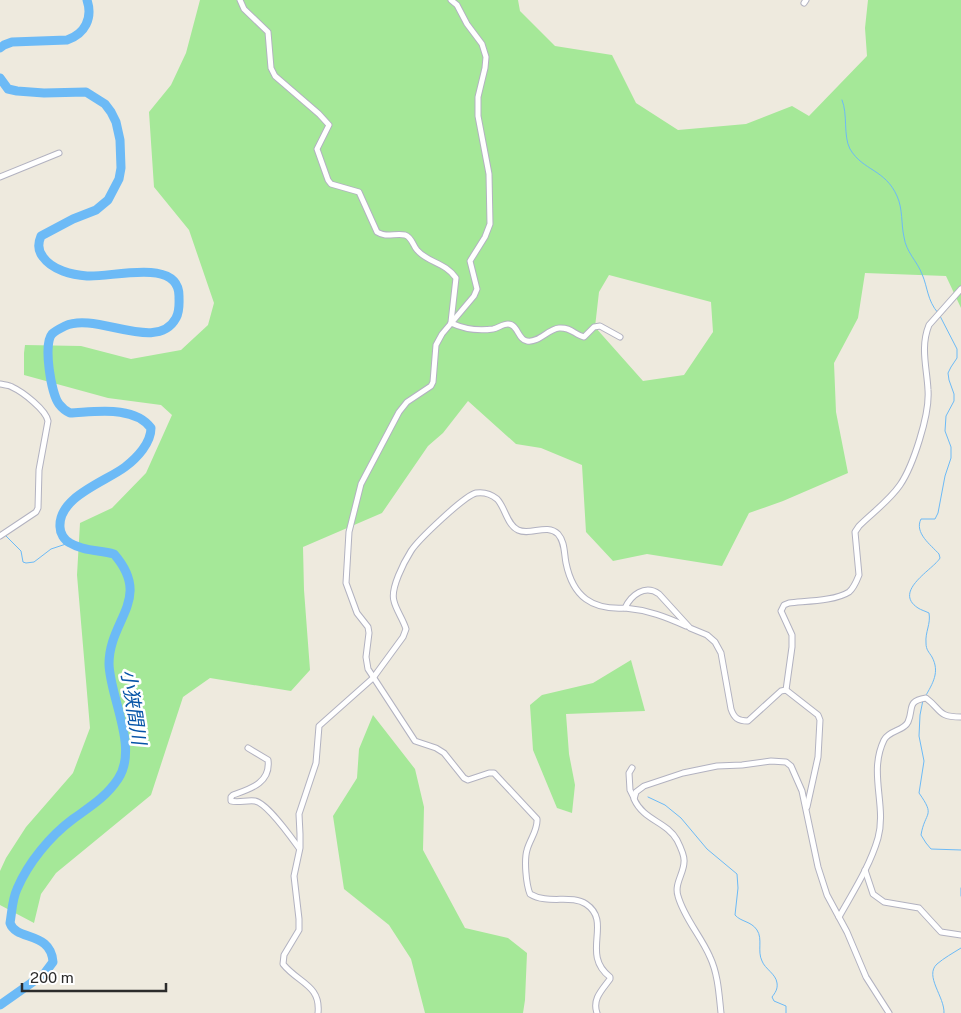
<svg xmlns="http://www.w3.org/2000/svg" width="961" height="1013" viewBox="0 0 961 1013" font-family="'Public Sans','Noto Sans JP',sans-serif">
<rect width="100%" height="100%" fill="#eeeade"/>
<g fill="#a5e898" fill-rule="evenodd">
<path d="M200 0H518L520 11 555 46 612 55 636 103 678 130 746 124 792 106 809 116 867 56 865 28 868 0H961V308L946 276 865 273 858 318 834 363 836 412 848 473 783 501 749 513 722 566 647 554 613 561 586 532 582 465 541 448 516 444 468 401 443 433 428 446 382 513 303 547 304 590 310 670 291 691 210 678 183 697 151 795 56 873 41 894 34 923 0 905V871L6 858 26 827 73 773 90 728 77 575 80 523 112 508 146 473 172 415 161 405 108 398 24 375V353L25 345 81 346 131 359 181 350 208 325 214 303 189 230 154 187 149 112 171 85 186 53ZM609 275 711 302 713 332 684 375 643 381 595 327 599 292Z"/>
<path d="M631 660 645 711 566 714 569 754 575 785 572 813 557 808 533 750 530 705 542 695 593 683Z"/>
<path d="M373 715 415 769 424 807 423 850 465 928 508 938 527 953 525 1000 523 1013H425L411 959 389 925 344 889 333 816 357 778 359 749Z"/>
</g>
<g fill="none" stroke-linecap="round" stroke-linejoin="round">
<g stroke="#6cbaf6" stroke-width="1">
<path d="M842 100C848 114 843 136 850 149 863 171 885 169 897 196 903 209 901 224 904 237 906 252 917 261 922 274 928 288 927 300 938 313"/>
<path d="M4 534 21 551 23 562 26 563 34 562 51 549 69 543"/>
<path d="M925 697C933 683 940 672 932 657 929 652 926 650 926 643 925 632 931 624 929 613 925 611 921 610 918 608 892 591 934 569 940 558L939 554C931 545 914 533 921 519H935L938 513 945 476 951 458V447L945 431 946 416 954 401V394L949 380 948 373 951 367 957 358V349L940 316"/>
<path d="M923 700 920 715 919 736 924 761 919 793C936 817 925 811 921 835L926 843 931 849 961 850"/>
<path d="M648 797 665 805 681 818 707 849 737 874 738 888 735 915C741 922 751 921 757 930 763 939 757 951 762 961 765 969 776 974 777 983 778 989 775 993 772 997L774 1001 786 1006V1013"/>
<path d="M961 888V896"/>
<path d="M944 1013C945 997 924 976 937 964 944 958 953 953 961 948"/>
</g>
<g stroke="#6cbaf6" stroke-width="9">
<path d="M0 48 4 45 12 42 67 40C85 34 93 18 87 0"/>
<path d="M0 78 8 89 17 91 44 93 86 92 105 104 111 112 116 122 120 140 121 168 119 179 108 200 96 210 73 219 41 236C38 243 38 251 43 257 52 270 72 275 87 276 111 278 179 257 179 296 179 304 180 311 176 318 157 354 96 311 65 326 61 328 55 331 52 334 43 344 51 393 59 404 62 408 66 411 70 413 95 412 134 405 151 428 151 443 137 458 125 467 105 482 58 497 60 527 60 533 64 540 70 543 83 551 99 550 114 554 153 599 109 619 109 664 110 698 139 748 118 779 106 797 91 806 73 819 50 836 28 863 17 889 12 900 12 912 10 923 16 941 51 931 53 962L44 974 0 1005"/>
</g>
<defs>
<g id="minor">
<path d="M240 0 244 9 268 32 271 68 275 76 319 114 329 125 317 149 328 180 331 184 359 192 377 232C386 238 395 233 405 235 412 237 413 246 417 250 428 263 445 262 456 278L451 322"/>
<path d="M451 0 457 5 467 24 482 44 486 57 485 68 478 97V116L489 174 490 224 485 237 470 261 477 289 474 296 442 334 436 345 433 382 431 386 407 402 399 412 361 484 349 532 346 583 357 613 368 627 369 633 366 657 368 669 415 741 436 748 444 753 464 778 468 780 489 773H494L537 819C538 830 530 839 527 850 524 860 526 884 530 894 548 905 571 894 586 904 613 922 580 954 610 977V979C602 990 592 999 597 1013"/>
<path d="M804 3 806 0"/>
<path d="M0 177 59 153"/>
<path d="M451 323C464 329 479 331 493 329 498 328 503 324 508 324 518 324 518 340 527 341 539 343 548 329 559 328 571 327 575 335 584 337L594 327 600 326 620 337"/>
<path d="M0 384C4 385 9 385 12 387 23 392 46 410 48 421L39 470 38 508 36 512 0 536"/>
<path d="M625 608C648 610 666 617 686 626"/>
<path d="M786 690 792 647V635L781 611 784 605 789 603C806 601 835 601 849 592 854 588 857 580 859 575L855 532 859 526C872 513 889 501 900 485 913 466 930 414 928 390 927 368 920 347 929 325L961 289"/>
<path d="M786 690 818 715 820 720 818 757 807 807"/>
<path d="M248 748 268 760C271 783 250 789 233 795L231 797V801C238 803 247 800 255 801 267 803 291 837 299 848"/>
<path d="M632 768 629 773 630 790 634 798"/>
<path d="M865 870 873 894 884 902 919 908 941 932 961 935"/>
<path d="M839 917C853 892 870 866 878 838 887 805 868 773 884 740 889 730 904 731 908 722 914 709 906 701 926 698 942 710 937 717 961 717"/>
<path d="M318 1013C321 985 298 983 283 964L284 955 299 930V919L294 876 300 848V834L299 814 316 763 319 726 373 678 403 637 406 629C403 619 396 610 394 601 390 589 404 562 411 551 418 540 464 496 476 493 483 492 491 494 497 499 505 507 507 525 518 530 530 536 547 523 558 534 565 542 564 553 566 563 573 597 592 610 625 608 631 595 645 584 659 594L690 628 707 635 715 642 721 653 731 709C734 718 738 721 748 721L781 691 786 690"/>
<path d="M721 1013C719 994 718 974 710 957 701 936 684 918 678 896 674 884 684 873 684 862 685 856 680 846 677 840 666 821 644 821 634 799L636 792 644 786 683 773 717 766 742 765 771 761 786 762 791 766 802 791 818 867 827 895 847 932 866 977 889 1013"/>
</g>
</defs>
<use href="#minor" stroke="#b2b2c0" stroke-width="7"/>
<use href="#minor" stroke="#fff" stroke-width="5"/>
</g>
<g text-anchor="middle" dominant-baseline="central" stroke-width="5" stroke-linejoin="round" paint-order="stroke">
<g font-size="19" font-style="italic" fill="#0654a7" stroke="#fff">
<text transform="translate(134 707) rotate(81)">小狭間川</text>
</g>
</g>
<path d="M22 983v8h144v-8" fill="none" stroke="#2c2c2c" stroke-width="2.5"/>
<text x="30" y="983" font-size="15" fill="#2c2c2c" stroke="#ffffff" stroke-width="4" paint-order="stroke">200 m</text>
</svg>
